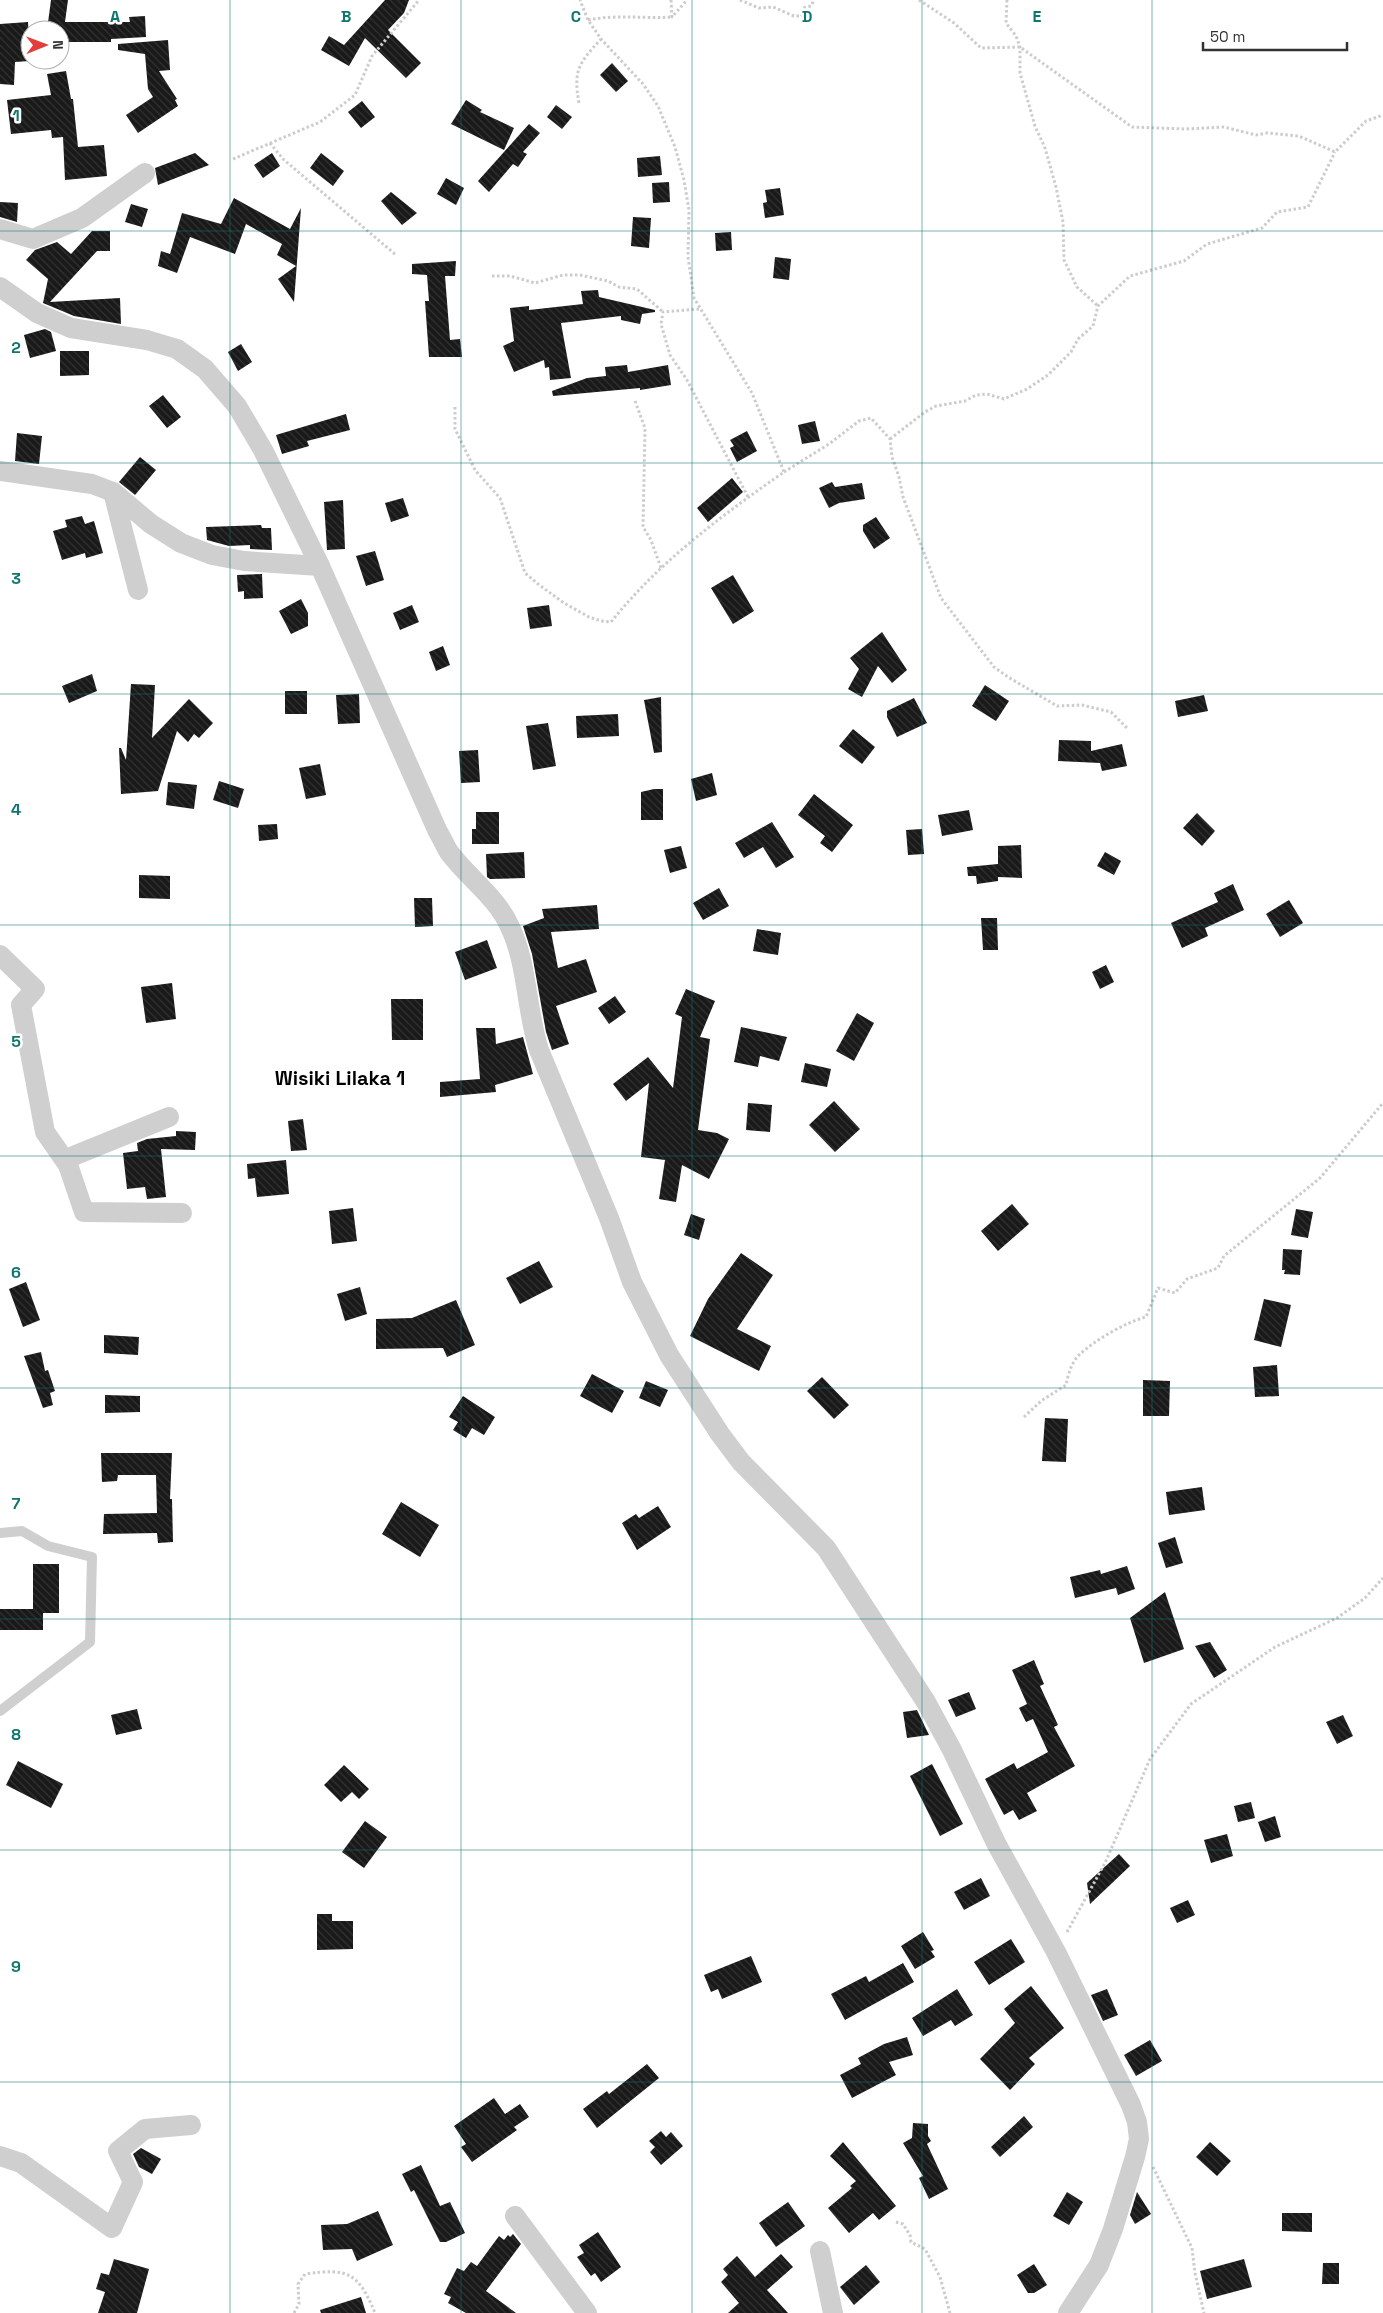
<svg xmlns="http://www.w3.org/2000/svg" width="1383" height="2313" viewBox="0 0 1383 2313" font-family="'Space Grotesk',sans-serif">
<defs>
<pattern id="building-back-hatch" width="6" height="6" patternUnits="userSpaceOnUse" patternTransform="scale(1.25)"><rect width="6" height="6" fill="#191919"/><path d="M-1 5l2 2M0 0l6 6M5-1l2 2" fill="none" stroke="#323232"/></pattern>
</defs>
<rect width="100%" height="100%" fill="#fff"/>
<g fill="url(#building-back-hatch)">
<path d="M51 0H68L65 22H130L129 17 145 16 146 37 111 39V42H60V30H47Z"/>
<path d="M385 0H409L404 13 388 30 421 63 406 78 365 38 349 66 321 50 329 36 344 45Z"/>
<path d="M28 22 30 61 15 62 14 85 0 84V24Z"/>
<path d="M168 40 170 70 159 71 177 99 175 100 178 106 138 133 126 115 153 97 148 89 145 54 118 50V44Z"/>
<path d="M612 63 628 81 616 92 600 75Z"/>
<path d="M66 71 71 99H73L78 147 104 145 107 176 65 180 63 137 52 138 51 130 11 134 7 100 51 95 47 74Z"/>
<path d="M466 100 482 110 480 112 514 128 504 150 451 124Z"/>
<path d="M362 101 375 117 361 128 348 112Z"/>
<path d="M556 105 572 117 562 129 547 117Z"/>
<path d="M529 124 540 133 523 152 527 154 518 167 513 164 489 192 478 181Z"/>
<path d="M195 153 209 165 158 185 155 168Z"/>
<path d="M272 153 280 166 263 178 254 165Z"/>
<path d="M321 153 344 171 333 186 310 168Z"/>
<path d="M660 156 662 175 638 177 637 158Z"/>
<path d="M446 178 464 188 456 205 437 194Z"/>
<path d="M669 182 670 202 653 203 652 183Z"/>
<path d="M780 188 784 215 765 218 763 203 767 202 765 190Z"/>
<path d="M391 192 417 213 402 225 381 201Z"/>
<path d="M234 198 290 229 301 208 294 302 278 279 296 266 277 255 282 244 246 224 235 254 190 237 177 273 158 266 161 251 170 254 182 213 221 224Z"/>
<path d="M0 202 18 203 17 222 0 217Z"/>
<path d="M131 204 148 209 142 227 125 222Z"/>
<path d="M633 217 651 218 649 248 631 246Z"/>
<path d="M92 231H110V251H97L50 302 120 298 121 324 74 316 43 303 48 279 26 260 35 250 57 242 71 254Z"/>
<path d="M731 232 732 250 716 251 715 233Z"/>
<path d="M775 257 791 259 789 280 773 278Z"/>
<path d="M456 261 455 276H445L450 340 460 339 462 357H429L425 301H429L427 275 412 274V264Z"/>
<path d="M598 290 599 297 655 310V312L642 314 640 324 621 320V316L561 323 571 378 550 380 549 367 545 368 544 360 514 372 503 346 514 341 510 308 529 306V310L583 304 581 291Z"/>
<path d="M45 329 51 332 56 351 30 358 24 335Z"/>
<path d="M241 344 252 362 238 371 228 352Z"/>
<path d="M60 351H89V375L60 376Z"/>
<path d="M627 365 628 372 668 365 671 385 640 390V388L553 396 552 391 587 378 606 376 605 367Z"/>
<path d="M163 395 181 417 167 428 149 406Z"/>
<path d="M346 414 350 430 307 441 309 446 282 454 276 435Z"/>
<path d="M815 421 820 441 802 444 798 425Z"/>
<path d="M747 431 757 451 737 462 730 448 734 446 730 440Z"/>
<path d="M17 433 42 436 39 464 15 461Z"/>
<path d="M140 457 156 470 135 495 119 482Z"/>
<path d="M732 478 743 492 708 522 697 508Z"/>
<path d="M832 482 835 487 862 483 865 499 839 503 829 508 819 488Z"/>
<path d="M403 498 409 516 391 522 385 503Z"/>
<path d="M343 500 345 549 327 550 324 502Z"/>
<path d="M82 516 85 524 94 521 103 553 86 558 85 553 62 560 53 531 67 527 65 520Z"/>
<path d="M876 517 890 538 874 549 863 531V525Z"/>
<path d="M261 525 262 528H271L272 550 250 549V545L229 546 207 540 206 527Z"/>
<path d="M375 551 384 580 366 586 356 556Z"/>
<path d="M262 574 263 598 244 599V591L238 592 237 575Z"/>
<path d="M733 575 754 611 733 624 711 588Z"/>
<path d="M301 599 308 613V626L291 634 279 611Z"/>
<path d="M412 605 419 622 400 630 393 613Z"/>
<path d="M549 605 552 626 530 629 527 608Z"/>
<path d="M882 632 907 670 892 683 878 666 862 697 848 689 859 669 850 658Z"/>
<path d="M443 646 450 665 436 671 429 652Z"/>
<path d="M92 674 97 691 69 703 62 686Z"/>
<path d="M131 684 155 685 152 738 189 699 213 723 199 738 194 734 188 742 177 731 158 791 121 794 119 748H121L126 760Z"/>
<path d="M985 685 1009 701 996 721 972 706Z"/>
<rect x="285" y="691" width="22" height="23"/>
<path d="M359 694 360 723 338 724 336 695Z"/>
<path d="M1204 695 1208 711 1178 717 1175 701Z"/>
<path d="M661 697 662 752 654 753 644 700Z"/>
<path d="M914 698 927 723 897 737 887 717V711Z"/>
<path d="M618 714 619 736 577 738 576 716Z"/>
<path d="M548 723 556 766 533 770 526 726Z"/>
<path d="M853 729 875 747 862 764 839 746Z"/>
<path d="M1059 740 1091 741V751L1122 744 1127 766 1102 771 1100 763 1058 761Z"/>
<path d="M478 750 480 782 461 783 459 751Z"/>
<path d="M320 764 326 795 306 799 299 768Z"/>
<path d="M712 773 717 795 696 801 691 779Z"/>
<path d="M219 781 244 789 238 808 213 800Z"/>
<path d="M168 782 197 785 194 809 166 805Z"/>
<path d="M654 789H663V820H641V792Z"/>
<path d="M814 794 853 825 832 852 820 843 825 836 798 815Z"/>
<path d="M969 810 973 830 942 836 938 815Z"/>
<path d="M476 812H499V844H472V829H476Z"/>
<path d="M1197 813 1215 831 1202 846 1183 828Z"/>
<path d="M772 822 794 857 776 868 763 847 744 858 735 843Z"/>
<path d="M277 824 278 839 259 841 258 825Z"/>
<path d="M922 829 924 854 908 855 906 830Z"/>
<path d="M1021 845 1022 878 998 877V881L977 884 976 876H968L967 867 998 864V846Z"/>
<path d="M681 846 687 868 670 873 664 850Z"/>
<path d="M524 852 525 878 490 879 487 877 486 854Z"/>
<path d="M1105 852 1121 861 1114 875 1097 866Z"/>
<path d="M139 875 170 876V899L139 898Z"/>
<path d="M1233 884 1244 910 1205 928 1208 936 1182 948 1171 923 1218 902 1214 893Z"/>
<path d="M719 888 729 906 703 920 693 903Z"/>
<path d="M414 898H432L433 926 415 927Z"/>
<path d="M1289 900 1303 923 1280 937 1266 914Z"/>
<path d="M597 905 599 929 551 932 558 968 586 959 597 992 556 1006 569 1044 552 1050 546 1032 532 954 523 926 544 918 542 909Z"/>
<path d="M981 918H997L998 950H983Z"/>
<path d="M757 929 781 933 778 955 753 951Z"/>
<path d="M487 940 497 968 465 980 455 952Z"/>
<path d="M1106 965 1114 982 1100 989 1092 972Z"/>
<path d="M172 983 176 1019 146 1023 141 987Z"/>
<path d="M686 989 715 1001 700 1037 710 1039 698 1130 717 1133 729 1139 709 1179 682 1165 676 1202 659 1199 665 1160 641 1157 649 1083 626 1101 613 1084 648 1057 673 1088 682 1017 675 1014Z"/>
<path d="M615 996 626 1012 609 1024 598 1008Z"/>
<path d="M391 999H423V1040H392Z"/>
<path d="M857 1013 874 1023 854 1061 836 1051Z"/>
<path d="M741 1027 787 1037 779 1061 760 1056 758 1067 734 1062Z"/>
<path d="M476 1028H495L496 1044 523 1037 533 1074 495 1085 496 1092 440 1097V1082L480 1079Z"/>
<path d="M805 1063 831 1069 827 1087 801 1082Z"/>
<path d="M834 1101 860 1129 835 1152 809 1125Z"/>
<path d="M748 1103 772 1105 770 1132 746 1130Z"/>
<path d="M303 1119 307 1150 291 1151 288 1121Z"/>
<path d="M176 1131 196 1132 195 1150 161 1149 166 1197 147 1199 145 1187 127 1189 123 1153 138 1151 137 1143 147 1139 176 1136Z"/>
<path d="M286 1160 289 1194 257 1197 255 1178 248 1179 247 1164Z"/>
<path d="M1012 1204 1029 1224 998 1251 981 1231Z"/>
<path d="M353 1208 357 1241 332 1244 329 1211Z"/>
<path d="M1296 1209 1313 1212 1308 1238 1291 1235Z"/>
<path d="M691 1214 705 1219 699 1240 684 1235Z"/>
<path d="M1283 1249 1302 1250 1300 1275 1284 1274 1285 1270H1282Z"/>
<path d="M741 1253 773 1275 737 1329 771 1346 759 1371 690 1336 708 1299Z"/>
<path d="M539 1261 553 1287 520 1304 506 1278Z"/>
<path d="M26 1282 40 1320 23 1327 9 1289Z"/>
<path d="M360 1287 367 1314 345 1321 337 1294Z"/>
<path d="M1264 1299 1291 1305 1281 1347 1254 1340Z"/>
<path d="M456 1300 475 1345 447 1357 443 1348 376 1349V1319L412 1318Z"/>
<path d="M104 1335 139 1337 138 1355 104 1353Z"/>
<path d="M41 1352 45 1371 48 1370 55 1391 50 1393 53 1405 43 1408 24 1356Z"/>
<path d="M1277 1365 1279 1396 1255 1397 1253 1367Z"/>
<path d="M592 1374 624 1391 612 1413 580 1396Z"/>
<path d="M822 1377 849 1405 834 1419 807 1391Z"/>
<path d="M1143 1380 1170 1381 1169 1416H1143Z"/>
<path d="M646 1381 668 1390 660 1407 639 1398Z"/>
<path d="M105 1395 140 1396V1412L105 1413Z"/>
<path d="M463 1396 495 1417 484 1435 472 1428 466 1438 453 1430 458 1422 449 1417Z"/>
<path d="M1045 1418 1068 1419 1066 1462 1042 1461Z"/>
<path d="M101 1453H172L170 1499H172L173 1542 158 1543 157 1533 103 1534 104 1514 157 1513 156 1475H118L117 1481 102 1482Z"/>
<path d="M1202 1487 1205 1510 1169 1515 1166 1492Z"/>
<path d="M401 1502 439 1525 420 1557 382 1534Z"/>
<path d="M658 1506 671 1527 637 1550 622 1523 636 1514 639 1518Z"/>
<path d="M1175 1537 1183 1563 1166 1568 1158 1543Z"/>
<path d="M33 1564H59V1613H43V1630H0V1609H33Z"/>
<path d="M1127 1566 1135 1589 1118 1595 1116 1588 1075 1598 1070 1577 1100 1570 1101 1574Z"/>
<path d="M1165 1592 1184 1649 1144 1663 1130 1618Z"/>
<path d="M1210 1642 1227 1670 1214 1678 1195 1646Z"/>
<path d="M1034 1660 1044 1684 1040 1686 1058 1725 1054 1727 1075 1766 1027 1793 1037 1811 1019 1820 1013 1810 1004 1815 985 1779 1014 1763 1017 1769 1048 1752 1033 1719 1026 1722 1019 1708 1027 1704 1012 1670Z"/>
<path d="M969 1692 976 1709 956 1717 948 1700Z"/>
<path d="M137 1709 142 1729 116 1735 111 1715Z"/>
<path d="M917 1710 929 1735 907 1738 903 1712Z"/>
<path d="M1343 1715 1353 1736 1337 1744 1326 1722Z"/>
<path d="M18 1761 63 1784 51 1808 6 1785Z"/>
<path d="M932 1764 963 1824 940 1836 910 1776Z"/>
<path d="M344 1765 369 1789 359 1799 352 1792 341 1802 324 1785Z"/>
<path d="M1251 1802 1255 1818 1238 1822 1234 1806Z"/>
<path d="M1275 1816 1281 1837 1265 1842 1258 1822Z"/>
<path d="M365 1821 387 1837 364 1868 342 1852Z"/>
<path d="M1227 1834 1233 1856 1211 1863 1204 1840Z"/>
<path d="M1119 1854 1130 1866 1090 1904 1087 1883Z"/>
<path d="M981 1878 990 1896 964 1910 954 1892Z"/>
<path d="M1188 1900 1195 1915 1177 1923 1170 1908Z"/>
<path d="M317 1914H332V1921H353V1949L317 1950Z"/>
<path d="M923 1932 934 1950 931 1951 935 1957 915 1969 901 1946Z"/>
<path d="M1011 1939 1025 1962 989 1985 974 1962Z"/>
<path d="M751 1956 762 1982 722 1999 718 1989 711 1992 704 1975Z"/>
<path d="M903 1963 914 1982 845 2020 831 1994 866 1976 869 1982Z"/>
<path d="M1031 1986 1064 2028 1029 2058 1035 2064 1010 2090 980 2059 1015 2023 1004 2009Z"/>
<path d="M957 1989 973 2015 955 2026 951 2020 923 2036 912 2018Z"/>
<path d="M1107 1989 1118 2015 1103 2021 1091 1995Z"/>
<path d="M907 2037 913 2055 889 2062 896 2075 852 2098 840 2075 861 2064 858 2058 884 2044Z"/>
<path d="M1150 2040 1162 2061 1136 2076 1124 2055Z"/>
<path d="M647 2064 659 2078 597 2128 583 2109 607 2091 609 2094Z"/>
<path d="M494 2098 505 2114 520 2104 529 2117 514 2127 517 2130 472 2162 461 2147 466 2144 454 2126Z"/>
<path d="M1024 2116 1033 2127 1000 2157 991 2147Z"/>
<path d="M913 2123 928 2124V2136L931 2141 927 2144 948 2189 929 2199 919 2178 923 2176 903 2143 912 2138Z"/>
<path d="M661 2131 666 2137 671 2132 683 2146 661 2165 650 2152 655 2147 649 2141Z"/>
<path d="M843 2142 896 2206 879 2220 873 2213 849 2233 828 2208 852 2188 850 2186 856 2181 830 2156Z"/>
<path d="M1210 2142 1231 2161 1217 2176 1196 2157Z"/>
<path d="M141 2148 161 2159 152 2174 139 2167 133 2154Z"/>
<path d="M421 2165 440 2206 450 2202 465 2233 446 2242H440L414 2190 411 2192 402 2174Z"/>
<path d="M1067 2192 1083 2202 1069 2225 1053 2216Z"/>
<path d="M1137 2192 1151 2214 1135 2224 1130 2215Z"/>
<path d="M788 2202 805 2226 776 2247 759 2223Z"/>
<path d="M378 2211 393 2245 357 2261 352 2249 323 2250 321 2225 347 2224Z"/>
<path d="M1282 2213H1312V2232L1282 2231Z"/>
<path d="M598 2232 621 2267 601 2282 595 2273 591 2276 577 2257 584 2253 579 2245Z"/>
<path d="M513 2234 521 2244 486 2291 516 2313H466L448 2303 451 2297 444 2294 457 2268 464 2271 471 2262 477 2266 499 2236 504 2240 508 2235 510 2237Z"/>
<path d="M781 2254 793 2267 767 2290 788 2313H728L739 2303 721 2282 728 2275 723 2269 737 2256 755 2277Z"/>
<path d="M114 2259 149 2269 137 2313H98L105 2292 96 2289 101 2273 109 2275Z"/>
<path d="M1244 2259 1252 2287 1207 2299 1200 2271Z"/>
<path d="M1323 2263H1339V2284H1322Z"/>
<path d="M1034 2264 1047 2285 1034 2293H1028L1017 2275Z"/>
<path d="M866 2265 880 2282 854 2305 840 2287Z"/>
<path d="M361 2297 366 2313H321L320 2310Z"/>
</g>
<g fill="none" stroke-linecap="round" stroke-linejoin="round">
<g stroke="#ccc" stroke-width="3" stroke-dasharray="2.5 2.5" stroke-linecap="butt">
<path d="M671 0 672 17 687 0"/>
<path d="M740 0 759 8 773 7 794 16H802V8L811 6 814 0"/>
<path d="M919 0 954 23 981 48 1020 47 1132 127 1185 129 1224 127 1256 135 1267 133 1299 136 1335 152 1366 121 1383 115"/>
<path d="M1007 0 1006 23 1016 36 1020 47V73L1035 126 1045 148 1056 187 1063 222 1064 260 1077 287 1098 306"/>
<path d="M588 20C620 14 641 19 672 17"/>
<path d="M579 103C573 70 579 63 601 39"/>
<path d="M270 143 283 159 396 255"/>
<path d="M233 159 320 122 355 95 372 56 419 0"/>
<path d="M492 276H510L535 283 563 275H580L608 281 619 287 637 289 663 312"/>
<path d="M699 309 663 312 661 324 670 355 687 380 748 497"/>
<path d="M635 401 645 428 643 527 651 540 661 568"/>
<path d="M455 407V429L475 470 500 498 525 573 538 584 564 603 589 617 601 621 611 622C659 562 721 516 784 472L752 393 694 298 688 257 689 210 684 180 675 147 658 106 643 84 601 39 588 20 580 0"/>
<path d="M890 439 925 412 936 406 965 401 976 395 987 394 1004 399 1027 389 1048 375 1071 352 1078 339 1093 326 1098 306 1130 276 1184 261 1207 244 1262 228 1277 212 1308 207 1335 152"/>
<path d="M784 472 829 444 859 421 871 418 890 439 892 457 899 477 903 497 941 598 994 667 1008 677 1057 706 1082 705 1111 712 1128 729"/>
<path d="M1024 1417 1041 1401 1066 1385C1068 1375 1071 1364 1078 1356 1093 1341 1126 1322 1146 1317L1158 1288 1175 1293 1187 1279 1218 1268 1224 1256 1320 1178 1383 1103"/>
<path d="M1067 1932 1106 1861 1150 1759 1191 1704 1275 1647 1337 1618 1365 1598 1383 1578"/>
<path d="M1153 2167 1192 2248 1195 2273 1204 2313"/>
<path d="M896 2222 903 2224 910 2235 911 2242 925 2249 940 2277 950 2313"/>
<path d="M294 2313 299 2304 298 2284 305 2274C348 2268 358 2272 375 2313"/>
</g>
<path stroke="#cfcfcf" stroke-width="10" d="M0 1533 22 1531 48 1546 92 1557 90 1642 0 1711"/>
<g stroke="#cfcfcf" stroke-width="20">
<path d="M0 229 33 239 82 218 145 173"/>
<path d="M0 287 37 313 71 328 147 340 177 349 205 369 237 406 263 450 320 566 438 832C442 838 445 846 449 852 468 878 497 897 510 927 528 965 526 1010 539 1050L609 1218 632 1282 669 1355 720 1434 741 1462 826 1548 926 1702 952 1750 996 1843 1056 1952 1131 2105 1137 2122 1139 2139 1135 2157 1113 2229 1099 2265 1068 2313"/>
<path d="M0 471 92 484 113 492 151 524 181 543 212 555 244 561 320 566"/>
<path d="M113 492 138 590"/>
<path d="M0 955 35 989 21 1005 45 1132 68 1165"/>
<path d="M169 1117 66 1159 84 1212 182 1213"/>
<path d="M0 2156 21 2163 112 2228 133 2182 118 2151 145 2129 191 2125"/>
<path d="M515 2216 587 2313"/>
<path d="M820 2251 833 2313"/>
</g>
</g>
<path fill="none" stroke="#0f766e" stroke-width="1" stroke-opacity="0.55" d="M230 0V2313M461 0V2313M692 0V2313M922 0V2313M1152 0V2313M0 231H1383M0 463H1383M0 694H1383M0 925H1383M0 1156H1383M0 1388H1383M0 1619H1383M0 1850H1383M0 2082H1383"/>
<g text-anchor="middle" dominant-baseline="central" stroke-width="5" stroke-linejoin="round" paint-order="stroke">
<g font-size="20" font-weight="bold" fill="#000" stroke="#fff">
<text x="340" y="1078">Wisiki Lilaka 1</text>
</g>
</g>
<g font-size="16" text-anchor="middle" font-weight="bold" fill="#0f766e" stroke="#fff" stroke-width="5" stroke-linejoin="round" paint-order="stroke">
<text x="115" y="22">A</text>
<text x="346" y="22">B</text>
<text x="576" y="22">C</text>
<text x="807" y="22">D</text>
<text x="1037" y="22">E</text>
<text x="16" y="121">1</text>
<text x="16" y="353">2</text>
<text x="16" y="584">3</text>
<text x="16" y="815">4</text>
<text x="16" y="1047">5</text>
<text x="16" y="1278">6</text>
<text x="16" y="1509">7</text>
<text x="16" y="1740">8</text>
<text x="16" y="1972">9</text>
</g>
<g transform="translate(45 45) rotate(89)"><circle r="24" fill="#ffffff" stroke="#adadad"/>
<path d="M0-4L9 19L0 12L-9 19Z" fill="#e23d3b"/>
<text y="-8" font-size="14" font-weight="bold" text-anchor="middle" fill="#323232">N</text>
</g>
<path d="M1203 42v8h144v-8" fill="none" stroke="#323232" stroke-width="2.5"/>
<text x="1210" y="42" font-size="15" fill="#323232" stroke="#ffffff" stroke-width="4" paint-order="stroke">50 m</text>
</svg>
